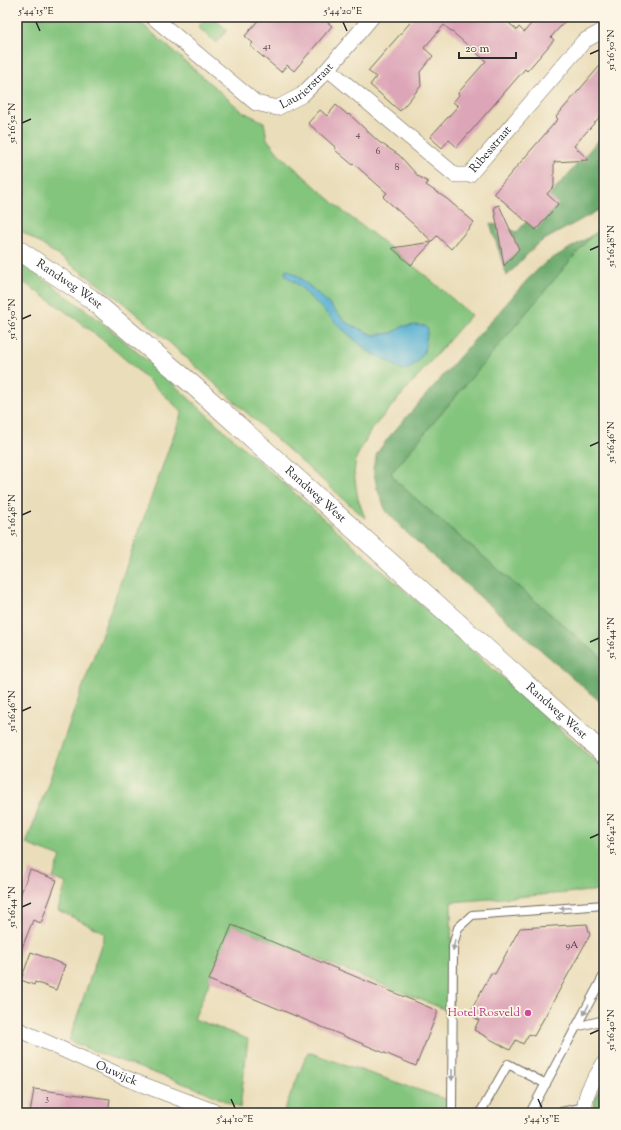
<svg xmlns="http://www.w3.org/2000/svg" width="621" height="1130" viewBox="0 0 621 1130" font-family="'Sorts Mill Goudy',serif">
<rect width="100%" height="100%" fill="#fcf5e5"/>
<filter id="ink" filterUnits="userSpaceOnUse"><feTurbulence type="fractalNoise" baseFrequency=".025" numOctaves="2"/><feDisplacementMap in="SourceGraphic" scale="8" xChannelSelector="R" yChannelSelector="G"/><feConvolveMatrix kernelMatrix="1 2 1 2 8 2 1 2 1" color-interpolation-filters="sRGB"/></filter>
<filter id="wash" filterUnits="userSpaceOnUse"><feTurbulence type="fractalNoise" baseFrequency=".012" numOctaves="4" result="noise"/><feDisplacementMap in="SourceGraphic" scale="16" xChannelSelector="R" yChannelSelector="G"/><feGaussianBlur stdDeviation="0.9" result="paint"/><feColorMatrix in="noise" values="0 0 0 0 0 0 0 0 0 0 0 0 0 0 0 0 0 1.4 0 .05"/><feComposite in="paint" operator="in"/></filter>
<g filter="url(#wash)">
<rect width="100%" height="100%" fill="#eaddb9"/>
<g fill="#84c57e" stroke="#587854" fill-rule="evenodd">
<path d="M17 17H134L243 112 264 122 267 139 279 154 345 213 374 235 426 276 471 315 371 430 356 458 354 473 358 499 365 518 247 413 170 343 121 301 68 262 17 228ZM288 270 298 276 324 299 347 323 373 335 392 333 404 326 401 370 390 362 368 351 296 283 286 276Z"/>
<path d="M207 17H212L227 30 216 43 198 27Z"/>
<path d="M604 228V660L423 505 396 481 391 473 591 236Z"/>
<path d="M17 261 52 285 103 323 151 364 228 434 519 692 604 769V890L451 902 452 1012 233 926 194 1019 248 1039 240 1108 204 1091 99 1053 69 1041 105 933 58 910 66 883 53 878 61 857 26 844 182 412C154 385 125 358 95 334 70 314 44 296 17 278Z"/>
<path d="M17 1042 21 1044 22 1060 18 1113Z"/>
<path d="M308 1052 451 1101 448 1113H283Z"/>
<path d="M604 1082V1113H596C591 1100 598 1093 604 1082Z"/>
</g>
<g fill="#6baa6d" stroke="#4b6a4c">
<path d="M604 134V207L537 244 507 276 490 223 517 232Z"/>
<path d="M591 236 391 473 396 481 423 505 604 660V705L407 533 386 511 377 488 373 468 377 453 389 437 528 279 546 262Z"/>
</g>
<path fill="#52afd0" stroke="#3e6d7e" d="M288 270 298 276 324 299 347 323 373 335 392 333 404 326 418 325 425 326 428 329 424 352 417 362 409 369 401 370 390 362 368 351 340 327 296 283 286 276 285 271Z"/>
<g id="blocks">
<g fill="#dda6b8">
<path d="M261 17H321L332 26 294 71 287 65 281 72 250 46 253 43 245 36Z"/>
<path d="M415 17H502L517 30 519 27 524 32 537 17H569L551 37 554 40 527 71 525 69 457 147 449 140 442 148 430 137 458 106 453 102 459 95 458 93 486 61 444 25 424 48 433 56 420 72 421 86 400 111 370 85 376 77 368 71Z"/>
<path d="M604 61V112L574 146 589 160 554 162V186L547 194 558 204 536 230 494 193 558 119 556 117Z"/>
<path d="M336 105 348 115 349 114 379 142 399 155 418 176 428 182 426 185 447 199 474 222 451 249 437 236 432 241 383 197 387 193 354 164 353 165 335 150V147L308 123 320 110 327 116Z"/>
<path d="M499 205 519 249 504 266 494 207Z"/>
<path d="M432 242 411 265 392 248Z"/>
<path d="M30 870 57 880 41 923 33 920 18 958 17 957V903Z"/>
<path d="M587 924 590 935 534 1036 529 1034 523 1044 516 1040 510 1050 474 1030 479 1020 469 1014 491 973 495 974 520 928Z"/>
<path d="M232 925 438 1011 416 1066 209 980Z"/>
<path d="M31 952 65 965 56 990 35 982 34 985 21 980Z"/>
<path d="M34 1089 110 1099 108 1113H30Z"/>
</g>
</g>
</g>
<g filter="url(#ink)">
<use href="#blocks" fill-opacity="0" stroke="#6e695d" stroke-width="1"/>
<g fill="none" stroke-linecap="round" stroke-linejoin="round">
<defs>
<g id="service">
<path d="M576 1027 604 1020"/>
<path d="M452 1113 453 946 458 928 472 915 604 905"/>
<path d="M480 1113 508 1064 546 1084"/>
<path d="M530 1113 604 975"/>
<path d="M557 1113 585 1107"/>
</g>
<g id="minor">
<path id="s1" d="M153 17 256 103 277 108 302 95 328 69 372 17"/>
<path id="s2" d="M328 69 455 175H469L584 41 604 30"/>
<path id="s3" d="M17 1029 128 1079 218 1113"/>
<path d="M586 1113C581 1095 596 1078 604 1063"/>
</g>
<g id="tertiary">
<path id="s4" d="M17 249 90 298 194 386 604 754"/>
</g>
</defs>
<use href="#service" stroke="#6e695d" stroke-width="10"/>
<use href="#minor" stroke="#6e695d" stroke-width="16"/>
<use href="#tertiary" stroke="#6e695d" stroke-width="20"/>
<use href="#service" stroke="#fff" stroke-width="8"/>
<use href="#minor" stroke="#fff" stroke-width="15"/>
<use href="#tertiary" stroke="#fff" stroke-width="19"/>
</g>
<defs><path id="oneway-solid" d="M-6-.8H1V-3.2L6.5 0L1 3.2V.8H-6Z"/></defs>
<g fill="#a0a0a0">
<use href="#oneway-solid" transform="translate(565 908) rotate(176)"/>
<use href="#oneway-solid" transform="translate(454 945) rotate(100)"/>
<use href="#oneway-solid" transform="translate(586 1010) rotate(118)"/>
<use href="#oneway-solid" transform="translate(452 1075) rotate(90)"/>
</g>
</g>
<path fill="none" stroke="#2b2b2b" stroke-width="1.5" d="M36 22 40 31M343 22 347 31M590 54 599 50M22 123 31 119M590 250 599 246M22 319 31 315M590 446 599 442M22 515 31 511M590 642 599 638M22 711 31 707M590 838 599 834M22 907 31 903M590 1034 599 1030M231 1099 235 1108M538 1099 542 1108"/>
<circle fill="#d1479c" stroke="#fcf5e5" stroke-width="1.5" cx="528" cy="1013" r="4"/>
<g text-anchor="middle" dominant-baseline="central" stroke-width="3.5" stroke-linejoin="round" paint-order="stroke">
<g font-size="10" fill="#584a4e">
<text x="267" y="46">41</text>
<text x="358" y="134">4</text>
<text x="378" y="151">6</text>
<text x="397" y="167">8</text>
<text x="572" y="945">9A</text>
<text x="47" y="1098">3</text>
</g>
<g font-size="12" fill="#2b2b2b" stroke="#fcf5e5">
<text stroke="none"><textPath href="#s1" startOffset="193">Laurierstraat</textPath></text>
<text stroke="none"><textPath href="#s2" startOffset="213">Ribesstraat</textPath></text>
<text stroke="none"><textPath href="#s4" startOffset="63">Randweg West</textPath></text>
<text stroke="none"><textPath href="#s4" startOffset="387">Randweg West</textPath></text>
<text stroke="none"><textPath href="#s4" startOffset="711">Randweg West</textPath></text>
<text stroke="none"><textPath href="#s3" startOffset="109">Ouwijck</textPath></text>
</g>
<g font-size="12" fill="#b23c85" stroke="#fcf5e5" text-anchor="end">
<text x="520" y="1013">Hotel Rosveld</text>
</g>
</g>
<rect width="621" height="1130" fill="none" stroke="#fcf5e5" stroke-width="44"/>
<path d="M459 52v6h57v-6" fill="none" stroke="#2b2b2b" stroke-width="2"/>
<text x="465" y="52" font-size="12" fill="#2b2b2b" stroke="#fcf5e5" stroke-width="3" paint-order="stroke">20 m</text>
<rect x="22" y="22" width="577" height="1086" fill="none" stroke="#2b2b2b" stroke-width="1.5"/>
<g font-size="10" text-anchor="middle" fill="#2b2b2b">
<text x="36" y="14">5°44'15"E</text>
<text x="343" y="14">5°44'20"E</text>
<text transform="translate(610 50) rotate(-90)" y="4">51°16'50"N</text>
<text transform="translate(11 123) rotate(-90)" y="4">51°16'52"N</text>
<text transform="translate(610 246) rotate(-90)" y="4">51°16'48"N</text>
<text transform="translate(11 319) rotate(-90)" y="4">51°16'50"N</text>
<text transform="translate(610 442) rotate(-90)" y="4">51°16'46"N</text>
<text transform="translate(11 515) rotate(-90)" y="4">51°16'48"N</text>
<text transform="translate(610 638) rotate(-90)" y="4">51°16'44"N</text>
<text transform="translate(11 711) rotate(-90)" y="4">51°16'46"N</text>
<text transform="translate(610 834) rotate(-90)" y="4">51°16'42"N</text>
<text transform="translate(11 907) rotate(-90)" y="4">51°16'44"N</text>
<text transform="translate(610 1030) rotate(-90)" y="4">51°16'40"N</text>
<text x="235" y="1122">5°44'10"E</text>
<text x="542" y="1122">5°44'15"E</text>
</g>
</svg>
